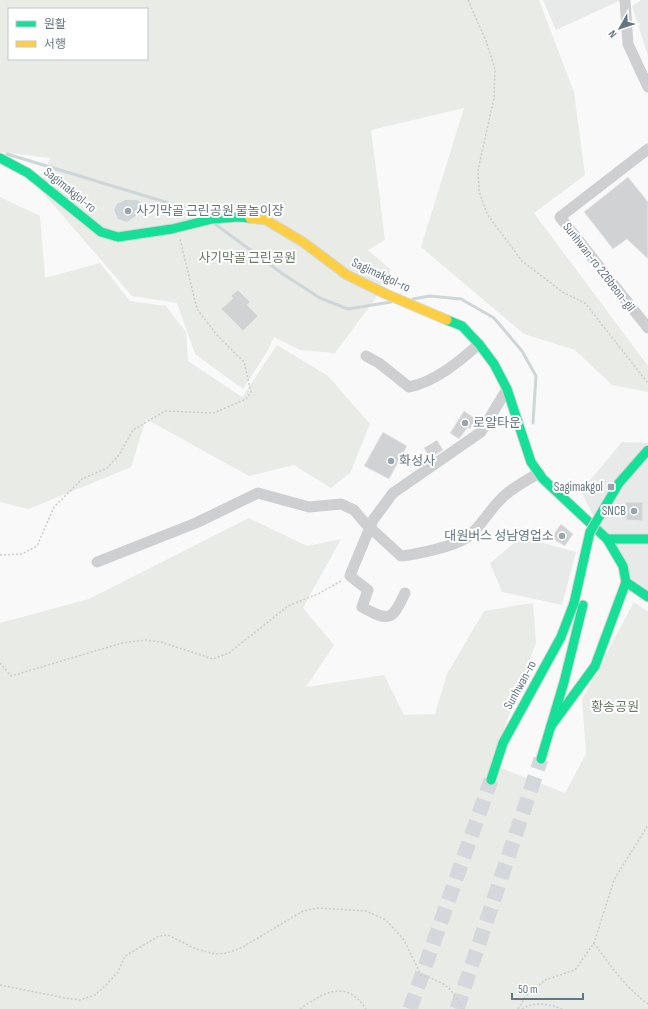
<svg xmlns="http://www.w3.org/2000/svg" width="648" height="1009" viewBox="0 0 648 1009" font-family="'Sofia Sans Condensed','Noto Sans KR',sans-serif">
<rect width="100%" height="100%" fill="#f9f9f9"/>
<g fill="#e8e9e9">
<path d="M543 0H621L556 30Z"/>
<path d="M641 0H648V56L632 6Z"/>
<path d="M622 442 648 443V597L626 582 581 491Z"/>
<path d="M521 537 576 552 562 605 502 592 490 563Z"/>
</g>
<g fill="#e8ebe6" fill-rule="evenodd">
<path d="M0 0H539L574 92 585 175 534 213 648 366V392L612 385 575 350 524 334 421 247 464 108 371 130 385 240 368 250 391 270 373 302 335 353 300 350 274 337 267 352 243 389 195 354 177 303 132 296 39 188 50 158 0 152ZM9 9H147V59H9Z"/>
<path d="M0 197 40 216 45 278 100 263 130 301 166 306 186 332 188 361 242 397 277 345 328 376 370 424 350 473 331 488 294 465 249 476 146 419 131 467 29 509 0 502Z"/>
<path d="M249 518 307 546 341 539 303 608 334 645 306 687 384 675 404 715 435 714 447 674 484 611 533 603 536 643 491 764 565 793 586 754 582 699 634 602 648 612V1009H0V623L89 599Z"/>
</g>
<path fill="#ced6d9" d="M125 200H137L141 203 143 208 141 212 127 222 118 219 114 210 117 204Z"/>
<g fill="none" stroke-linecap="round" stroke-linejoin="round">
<g stroke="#ced6d9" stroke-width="3">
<path d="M7 154 195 211 202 216"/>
<path d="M215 224 283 274 320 298 348 309 391 302"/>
<path d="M413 299 430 296 461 299 494 318 522 351 536 376 533 423"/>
</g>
</g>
<g fill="#d0d2d3" stroke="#e8e8e8">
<path d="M628 177 648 202V259L627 239 613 249 584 212Z"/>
<path d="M238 290 250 302 247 305 258 316 243 331 221 309 233 298 231 296Z"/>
<path d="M464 411 476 419 470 429 468 427 459 439 450 433Z"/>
<path d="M383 432 407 446 389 479 364 466Z"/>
<path d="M437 440 443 450 430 458 424 448Z"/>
<path d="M625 502H643V521L626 520Z"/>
<path d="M561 524 573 534 565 546 551 538Z"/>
</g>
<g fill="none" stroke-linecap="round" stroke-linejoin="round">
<g stroke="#d4d8dc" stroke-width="15" stroke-dasharray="15 8" stroke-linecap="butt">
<path d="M410 1009 491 780"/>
<path d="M457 1009 541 759"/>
</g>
<defs>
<g id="fast">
<path d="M0 158 28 173 101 232 118 237 172 229 212 219 239 217 250 218"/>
<path d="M447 320 462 326 479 344 494 364 507 389 531 462 543 479 607 539 623 566 626 582 648 597"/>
<path d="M607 539H648"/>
<path d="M551 726 595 666 626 582"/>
<path d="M541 759 564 682 583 605"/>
<path d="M491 780 503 743 561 637 574 603"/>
</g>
<path id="slow" d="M250 218 266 220 303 242 347 275 386 294 447 320"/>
</defs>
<use href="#fast" stroke="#d5d6d7" stroke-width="11"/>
<use href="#slow" stroke="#d5d6d7" stroke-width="11"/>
<g stroke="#cbcccd" stroke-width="1.5" stroke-dasharray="2 2" stroke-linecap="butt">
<path d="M468 0 486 41 495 69 494 98 478 170 479 191 487 214 522 261 564 293 585 303 648 383"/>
<path d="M0 555 22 554 37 546 54 507 82 479 107 468 119 455 133 430 165 411 214 413 246 399 251 392 244 362 217 335 197 309 180 239"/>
<path d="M0 663 11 676 122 643 146 640 161 642 213 659 229 653 288 606 318 594 341 581"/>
<path d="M594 943C610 965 626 988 648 1004"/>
<path d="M0 985 65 998 80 1000 95 995 106 985 118 972 125 956 159 936 168 935 196 949 215 954 227 953 241 948 303 911 318 908 366 911 386 920 404 940 421 975C447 983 449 986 463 1009"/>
<path d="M300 1009C324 992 346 979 366 1009"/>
<path d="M518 1009 526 996 545 980 575 970 594 943 614 880 648 825"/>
<path d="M522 1009C535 1001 548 1004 562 1009"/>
</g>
<g stroke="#cecfd0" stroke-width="11">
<path d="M625 0 628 44 648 87"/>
<path d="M648 149 560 217 648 328"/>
<path d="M366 356 379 363 409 387C435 382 460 361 479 344"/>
<path d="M97 562 196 523 258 493 309 507 341 504 354 510 365 523 401 556C418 554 452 547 466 538 481 528 488 511 501 499 511 488 526 481 539 473"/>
<path d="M405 593C392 621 389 622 362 607L368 590 350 576 351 573 373 520 393 493 481 432 507 389"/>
</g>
<use href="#fast" stroke="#16e098" stroke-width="9"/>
<use href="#slow" stroke="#ffcf43" stroke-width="9"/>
<defs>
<path id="fast-bridge" d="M574 603 590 532 619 483 648 450"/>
</defs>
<use href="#fast-bridge" stroke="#d5d6d7" stroke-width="11" stroke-linecap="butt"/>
<use href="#fast-bridge" stroke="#16e098" stroke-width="9"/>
</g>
<g fill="#99a4ac" stroke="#fff" stroke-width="1.5">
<circle cx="128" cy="211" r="4"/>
<circle cx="465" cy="423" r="4"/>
<circle cx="391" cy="461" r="4"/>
<rect x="607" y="483" width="8" height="8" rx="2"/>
<circle cx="634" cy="511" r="4"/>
<circle cx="562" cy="536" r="4"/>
</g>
<g text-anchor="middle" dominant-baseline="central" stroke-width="4" stroke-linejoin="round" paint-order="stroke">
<g font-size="13" fill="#657683" stroke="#fff">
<text transform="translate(70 190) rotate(39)">Sagimakgol-ro</text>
<text transform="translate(599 267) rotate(52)">Sunhwan-ro 226beon-gil</text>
<text transform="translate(381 275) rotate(25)">Sagimakgol-ro</text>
<text transform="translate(520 685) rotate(-61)">Sunhwan-ro</text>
</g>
<g font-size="13" fill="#657683" stroke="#fff" text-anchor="start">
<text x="136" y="211">사기막골 근린공원 물놀이장</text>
<text x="473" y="423">로얄타운</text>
<text x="399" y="461">화성사</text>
<text x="603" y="487" text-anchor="end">Sagimakgol</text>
<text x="626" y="511" text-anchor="end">SNCB</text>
<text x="554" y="536" text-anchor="end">대원버스 성남영업소</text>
</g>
<g font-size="13" fill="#687a64" stroke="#fff">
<text x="247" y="258">사기막골 근린공원</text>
<text x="615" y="707">황송공원</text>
</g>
</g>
<rect x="8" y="8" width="140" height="52" fill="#ffffff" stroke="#c1c8cd"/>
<rect x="16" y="21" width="20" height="6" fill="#16e098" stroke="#c1c8cd"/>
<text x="44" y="28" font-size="12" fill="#657683">원활</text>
<rect x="16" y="41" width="20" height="6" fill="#ffcf43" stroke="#c1c8cd"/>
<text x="44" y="48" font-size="12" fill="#657683">서행</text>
<g transform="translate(620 28) rotate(231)" stroke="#ffffff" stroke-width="3" paint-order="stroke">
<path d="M0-3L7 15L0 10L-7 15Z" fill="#657683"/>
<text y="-6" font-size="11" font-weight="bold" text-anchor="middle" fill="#657683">N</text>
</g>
<path d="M512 993v6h71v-6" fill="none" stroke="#657683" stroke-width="2"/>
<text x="518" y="993" font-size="12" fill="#657683" stroke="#ffffff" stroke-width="3" paint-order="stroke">50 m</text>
</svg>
